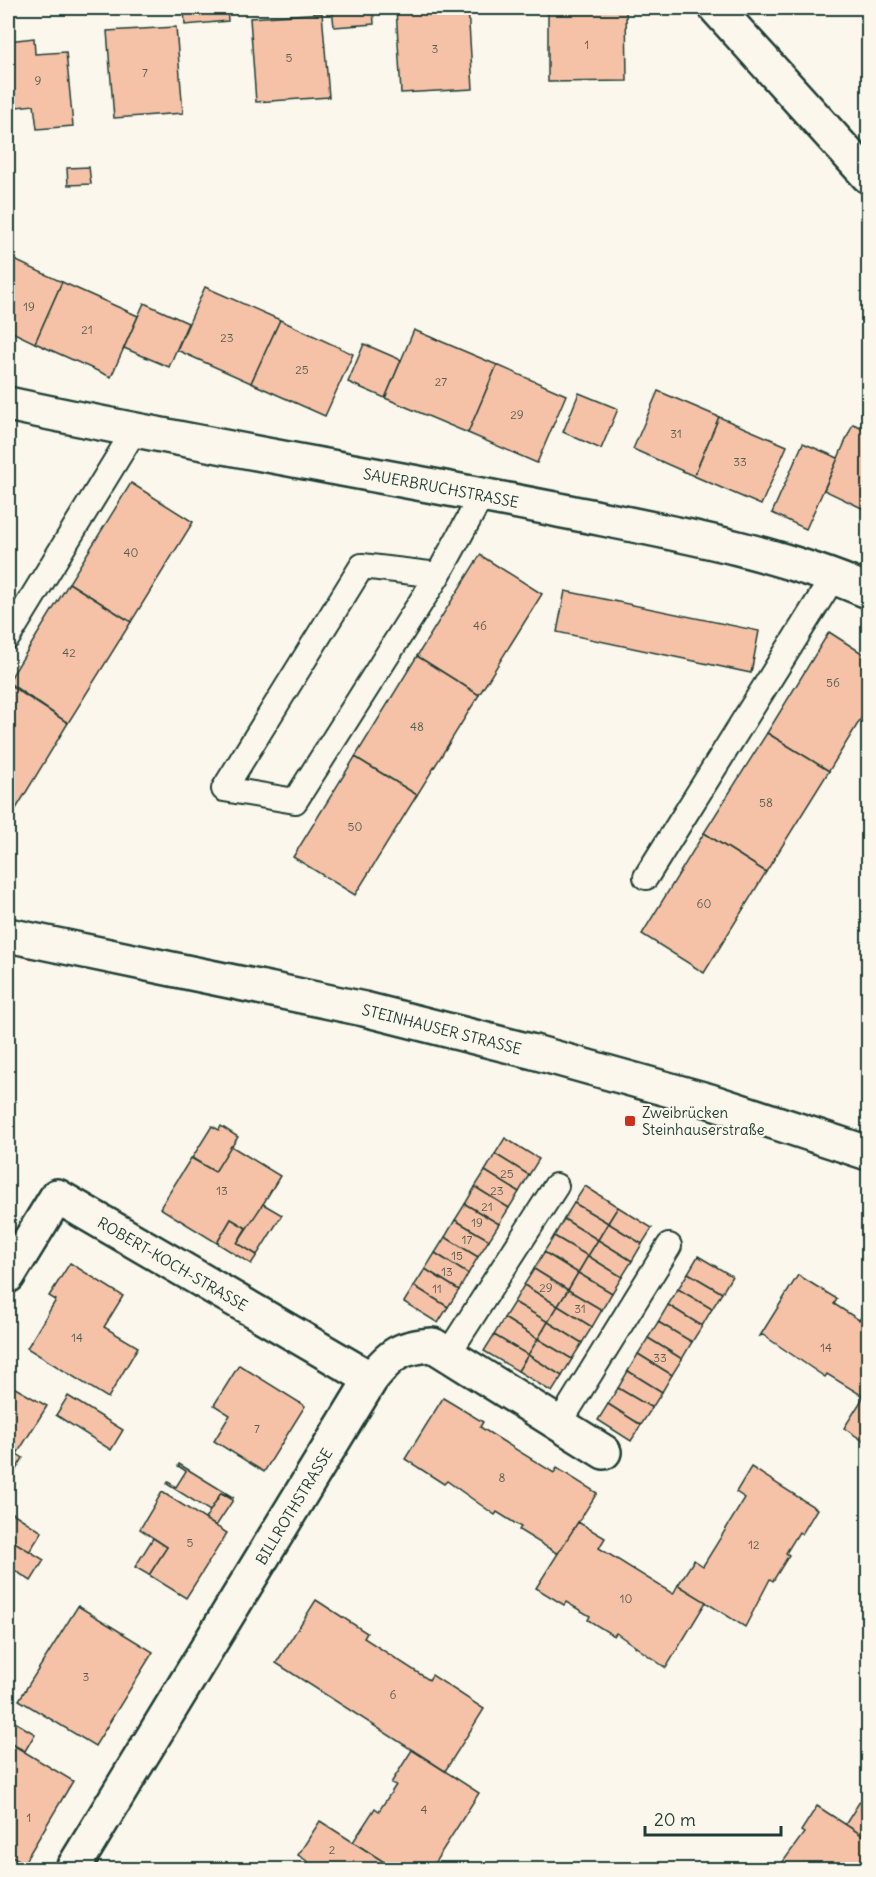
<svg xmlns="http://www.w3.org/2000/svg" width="876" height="1877" viewBox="0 0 876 1877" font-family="Delius,sans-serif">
<rect width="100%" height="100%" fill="#fbf7ec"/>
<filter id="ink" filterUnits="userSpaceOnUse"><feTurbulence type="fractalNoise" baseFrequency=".0167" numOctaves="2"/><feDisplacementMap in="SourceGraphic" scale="12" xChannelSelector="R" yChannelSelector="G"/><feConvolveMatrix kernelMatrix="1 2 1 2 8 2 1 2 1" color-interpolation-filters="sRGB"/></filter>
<g filter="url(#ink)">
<g fill="#f6c2a7" stroke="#1f3d34" stroke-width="1.5">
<path d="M184 8H227L228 21 185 25Z"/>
<path d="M332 8H373L374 24 334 27Z"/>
<path d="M396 8H468L473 89 401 93Z"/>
<path d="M488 8H534L535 13 488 14Z"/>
<path d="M548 8H626L627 81 548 82Z"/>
<path d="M322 13 329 97 256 102 250 18Z"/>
<path d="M176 27 183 113 114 118 107 31Z"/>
<path d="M34 38 35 54 66 52 73 126 37 129 34 105 8 108V41Z"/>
<path d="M89 167 91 184 68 185 67 168Z"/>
<path d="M8 257 62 282 35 343 8 330Z"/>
<path d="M62 282 138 316 111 377 35 343Z"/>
<path d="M205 287 280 320 251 383 177 350Z"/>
<path d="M144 303 188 323 169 367 124 348Z"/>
<path d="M280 320 353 354 325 416 251 383Z"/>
<path d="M414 330 497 365 468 433 385 398Z"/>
<path d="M364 344 401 360 385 398 348 382Z"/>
<path d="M497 365 566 395 537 463 468 433Z"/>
<path d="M658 391 719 417 694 476 633 449Z"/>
<path d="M579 393 618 409 601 449 563 432Z"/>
<path d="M719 417 787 446 761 505 694 476Z"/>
<path d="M853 424 868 430V511L824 490Z"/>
<path d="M803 443 838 458 806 529 772 513Z"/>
<path d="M131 483 193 522 131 622 69 583Z"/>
<path d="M480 555 542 594 479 695 417 656Z"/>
<path d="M69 583 131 622 68 723 8 682Z"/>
<path d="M565 591 759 631 751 673 557 632Z"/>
<path d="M829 632 868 657V707L829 771 767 733Z"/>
<path d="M417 656 479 695 417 795 355 757Z"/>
<path d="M8 684 68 723 8 822Z"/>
<path d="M767 733 829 771 766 872 704 833Z"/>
<path d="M355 757 417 795 355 895 293 857Z"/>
<path d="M704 833 766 872 704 973 642 934Z"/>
<path d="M212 1126 219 1130 221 1126 238 1137 215 1172 192 1158Z"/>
<path d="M505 1138 539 1159 529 1175 495 1154Z"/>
<path d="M231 1146 280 1176 248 1229 231 1219 217 1243 160 1208 191 1158 215 1172Z"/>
<path d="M495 1154 529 1175 519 1192 485 1171Z"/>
<path d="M485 1171 519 1192 509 1208 475 1187Z"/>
<path d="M585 1186 618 1207 608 1223 574 1203Z"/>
<path d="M475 1187 509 1208 499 1224 465 1204Z"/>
<path d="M574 1203 608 1223 598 1240 564 1219Z"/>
<path d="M263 1204 282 1215 257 1255 237 1243Z"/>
<path d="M465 1204 499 1224 489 1240 455 1220Z"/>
<path d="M618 1207 652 1228 642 1244 608 1223Z"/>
<path d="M231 1219 246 1228 237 1243 257 1255 251 1264 217 1243Z"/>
<path d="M564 1219 598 1240 588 1256 554 1236Z"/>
<path d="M455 1220 489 1240 478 1257 445 1237Z"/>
<path d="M608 1223 642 1244 632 1261 598 1240Z"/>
<path d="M554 1236 588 1256 578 1273 544 1252Z"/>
<path d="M445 1237 478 1257 468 1274 435 1253Z"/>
<path d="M598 1240 632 1261 622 1277 588 1256Z"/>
<path d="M544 1252 578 1273 568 1290 534 1269Z"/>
<path d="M435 1253 468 1274 459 1290 425 1269Z"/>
<path d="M588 1256 622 1277 612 1293 578 1273Z"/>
<path d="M698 1256 732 1276 722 1293 688 1273Z"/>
<path d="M70 1263 123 1296 104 1327 138 1347 108 1398 27 1348 56 1300 49 1296Z"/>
<path d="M425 1269 459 1290 448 1307 414 1286Z"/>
<path d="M534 1269 568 1290 558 1306 524 1285Z"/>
<path d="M578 1273 612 1293 602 1310 568 1290Z"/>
<path d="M688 1273 722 1293 712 1309 678 1289Z"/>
<path d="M798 1275 837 1299 834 1304 859 1320 863 1315 868 1319V1390L862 1400 863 1396 827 1374 825 1377 763 1335 760 1336Z"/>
<path d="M524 1285 558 1306 548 1322 514 1302Z"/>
<path d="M414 1286 448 1307 438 1323 404 1302Z"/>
<path d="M678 1289 712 1309 702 1326 668 1305Z"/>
<path d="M568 1290 602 1310 592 1327 558 1306Z"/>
<path d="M514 1302 548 1322 538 1339 504 1318Z"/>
<path d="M668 1305 702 1326 692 1342 658 1322Z"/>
<path d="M558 1306 592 1327 582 1343 548 1322Z"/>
<path d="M504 1318 538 1339 528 1355 494 1335Z"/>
<path d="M548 1322 582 1343 572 1359 538 1339Z"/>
<path d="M658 1322 692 1342 682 1359 648 1338Z"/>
<path d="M494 1335 528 1355 518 1371 484 1351Z"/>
<path d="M648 1338 682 1359 672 1375 638 1354Z"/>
<path d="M538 1339 572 1359 562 1376 528 1355Z"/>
<path d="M638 1354 672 1375 662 1392 628 1371Z"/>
<path d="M528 1355 562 1376 552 1392 518 1371Z"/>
<path d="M239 1365 305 1406 264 1472 214 1441 230 1415 214 1405Z"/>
<path d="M628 1371 662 1392 652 1408 618 1388Z"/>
<path d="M8 1384 47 1406 17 1454 8 1448Z"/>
<path d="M618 1388 652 1408 641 1425 608 1404Z"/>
<path d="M868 1390V1444L844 1428Z"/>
<path d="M68 1396 123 1430 111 1450 56 1415Z"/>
<path d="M443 1398 483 1422 480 1427 554 1473 557 1468 597 1493 558 1554 519 1530 521 1527 497 1512 495 1515 447 1481 444 1484 405 1459Z"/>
<path d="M608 1404 641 1425 631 1441 598 1420Z"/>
<path d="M8 1448 23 1458 8 1483Z"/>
<path d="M179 1464 234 1498 221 1493 210 1511 167 1484 168 1482 176 1487 186 1471 178 1466Z"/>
<path d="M751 1467 817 1509 802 1534 799 1532 786 1553 789 1555 773 1581 770 1579 745 1627 678 1585 694 1560 703 1566 745 1498 736 1492Z"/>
<path d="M162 1492 227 1533 186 1598 149 1575 167 1547 140 1529Z"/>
<path d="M221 1493 233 1500 216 1526 205 1519Z"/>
<path d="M8 1510 42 1532 29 1552 8 1538Z"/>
<path d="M578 1522 605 1538 599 1548 673 1594 678 1585 706 1602 666 1668 616 1633 614 1636 588 1620 590 1616 566 1602 564 1605 536 1588Z"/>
<path d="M8 1538 44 1560 31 1581 8 1566Z"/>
<path d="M153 1538 167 1547 149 1575 135 1567Z"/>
<path d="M316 1600 367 1633 364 1638 429 1680 432 1675 484 1709 445 1771 276 1663Z"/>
<path d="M78 1606 153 1652 95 1746 19 1700Z"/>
<path d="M8 1718 35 1734 25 1751 8 1742Z"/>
<path d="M8 1742 73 1781 24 1863 8 1854Z"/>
<path d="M412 1750 479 1793 430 1870H396L353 1842 375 1808 379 1811 396 1785 391 1783Z"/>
<path d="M868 1794V1839L845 1825 860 1801 863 1803Z"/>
<path d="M817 1806 868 1839V1870L859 1866 857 1870H777L804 1833 801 1831Z"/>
<path d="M320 1821 392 1867 390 1870H310L313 1865 298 1855Z"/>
</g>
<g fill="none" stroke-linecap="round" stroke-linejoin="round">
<defs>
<g id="service">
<path d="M438 575 362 566 224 789 295 801 438 575 482 495"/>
<path d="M8 637 134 431"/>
<path d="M646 877 834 576"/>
<path d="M448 1354 556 1186"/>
<path d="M559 1424 669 1246"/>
</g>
<g id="minor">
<path d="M716 8 868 176"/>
<path id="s1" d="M8 404C189 443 372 473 554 509 661 531 768 548 868 591"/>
<path id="s2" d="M8 1276 57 1196 371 1379"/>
<path id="s3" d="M72 1870 371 1379C391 1354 400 1347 433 1345L604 1452"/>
</g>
<g id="secondary">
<path id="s4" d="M8 935 364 1009 534 1052 710 1101 868 1153"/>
</g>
</defs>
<use href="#service" stroke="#1f3d34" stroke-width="28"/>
<use href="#minor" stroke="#1f3d34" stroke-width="38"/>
<use href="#secondary" stroke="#1f3d34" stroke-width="38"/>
<use href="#service" stroke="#fbf7ec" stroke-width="24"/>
<use href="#minor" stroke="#fbf7ec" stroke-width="33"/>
<use href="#secondary" stroke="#fbf7ec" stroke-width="33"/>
</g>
</g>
<rect fill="#c8321e" stroke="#fbf7ec" stroke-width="2" x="624" y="1115" width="12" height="12" rx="3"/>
<g text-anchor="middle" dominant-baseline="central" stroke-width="4.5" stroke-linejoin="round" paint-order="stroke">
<g font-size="12" fill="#555e51">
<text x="587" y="44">1</text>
<text x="435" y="48">3</text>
<text x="289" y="57">5</text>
<text x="145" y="72">7</text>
<text x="38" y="80">9</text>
<text x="29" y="306">19</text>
<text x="87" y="329">21</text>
<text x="227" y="337">23</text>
<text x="302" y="369">25</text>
<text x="441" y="381">27</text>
<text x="517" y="414">29</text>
<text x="676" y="433">31</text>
<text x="740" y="461">33</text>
<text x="131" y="552">40</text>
<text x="480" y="625">46</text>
<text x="69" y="652">42</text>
<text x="833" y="682">56</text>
<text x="417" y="726">48</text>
<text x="766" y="802">58</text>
<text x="355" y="826">50</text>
<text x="704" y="903">60</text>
<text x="507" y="1173">25</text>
<text x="222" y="1190">13</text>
<text x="497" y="1190">23</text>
<text x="487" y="1206">21</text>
<text x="477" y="1222">19</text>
<text x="467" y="1239">17</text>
<text x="457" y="1255">15</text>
<text x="447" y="1271">13</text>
<text x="546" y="1287">29</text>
<text x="437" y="1288">11</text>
<text x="580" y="1308">31</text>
<text x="77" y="1337">14</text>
<text x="826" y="1347">14</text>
<text x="660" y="1357">33</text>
<text x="257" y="1428">7</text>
<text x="502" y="1477">8</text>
<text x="190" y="1542">5</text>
<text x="754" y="1544">12</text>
<text x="626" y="1598">10</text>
<text x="86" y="1676">3</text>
<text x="393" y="1694">6</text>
<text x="424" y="1809">4</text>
<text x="29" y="1817">1</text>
<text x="332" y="1849">2</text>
</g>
<g font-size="15" fill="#1f3d34" stroke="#fbf7ec">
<text stroke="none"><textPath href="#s1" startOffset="441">SAUERBRUCHSTRASSE</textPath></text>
<text stroke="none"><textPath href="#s4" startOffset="444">STEINHAUSER STRASSE</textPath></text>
<text stroke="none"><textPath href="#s2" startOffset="228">ROBERT-KOCH-STRASSE</textPath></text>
<text stroke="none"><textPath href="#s3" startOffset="426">BILLROTHSTRASSE</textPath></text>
</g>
<g font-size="15" fill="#1f3d34" stroke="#fbf7ec" text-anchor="start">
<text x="642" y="1112">Zweibrücken<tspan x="642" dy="17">Steinhauserstraße</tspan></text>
</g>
</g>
<rect width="876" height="1877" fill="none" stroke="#fbf7ec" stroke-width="30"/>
<rect x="15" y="15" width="846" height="1847" fill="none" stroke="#1f3d34" stroke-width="2" filter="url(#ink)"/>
<path d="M645 1826v9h136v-9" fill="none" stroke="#1f3d34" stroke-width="3"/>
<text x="654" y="1826" font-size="18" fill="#1f3d34" stroke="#fbf7ec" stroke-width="4.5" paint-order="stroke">20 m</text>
</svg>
